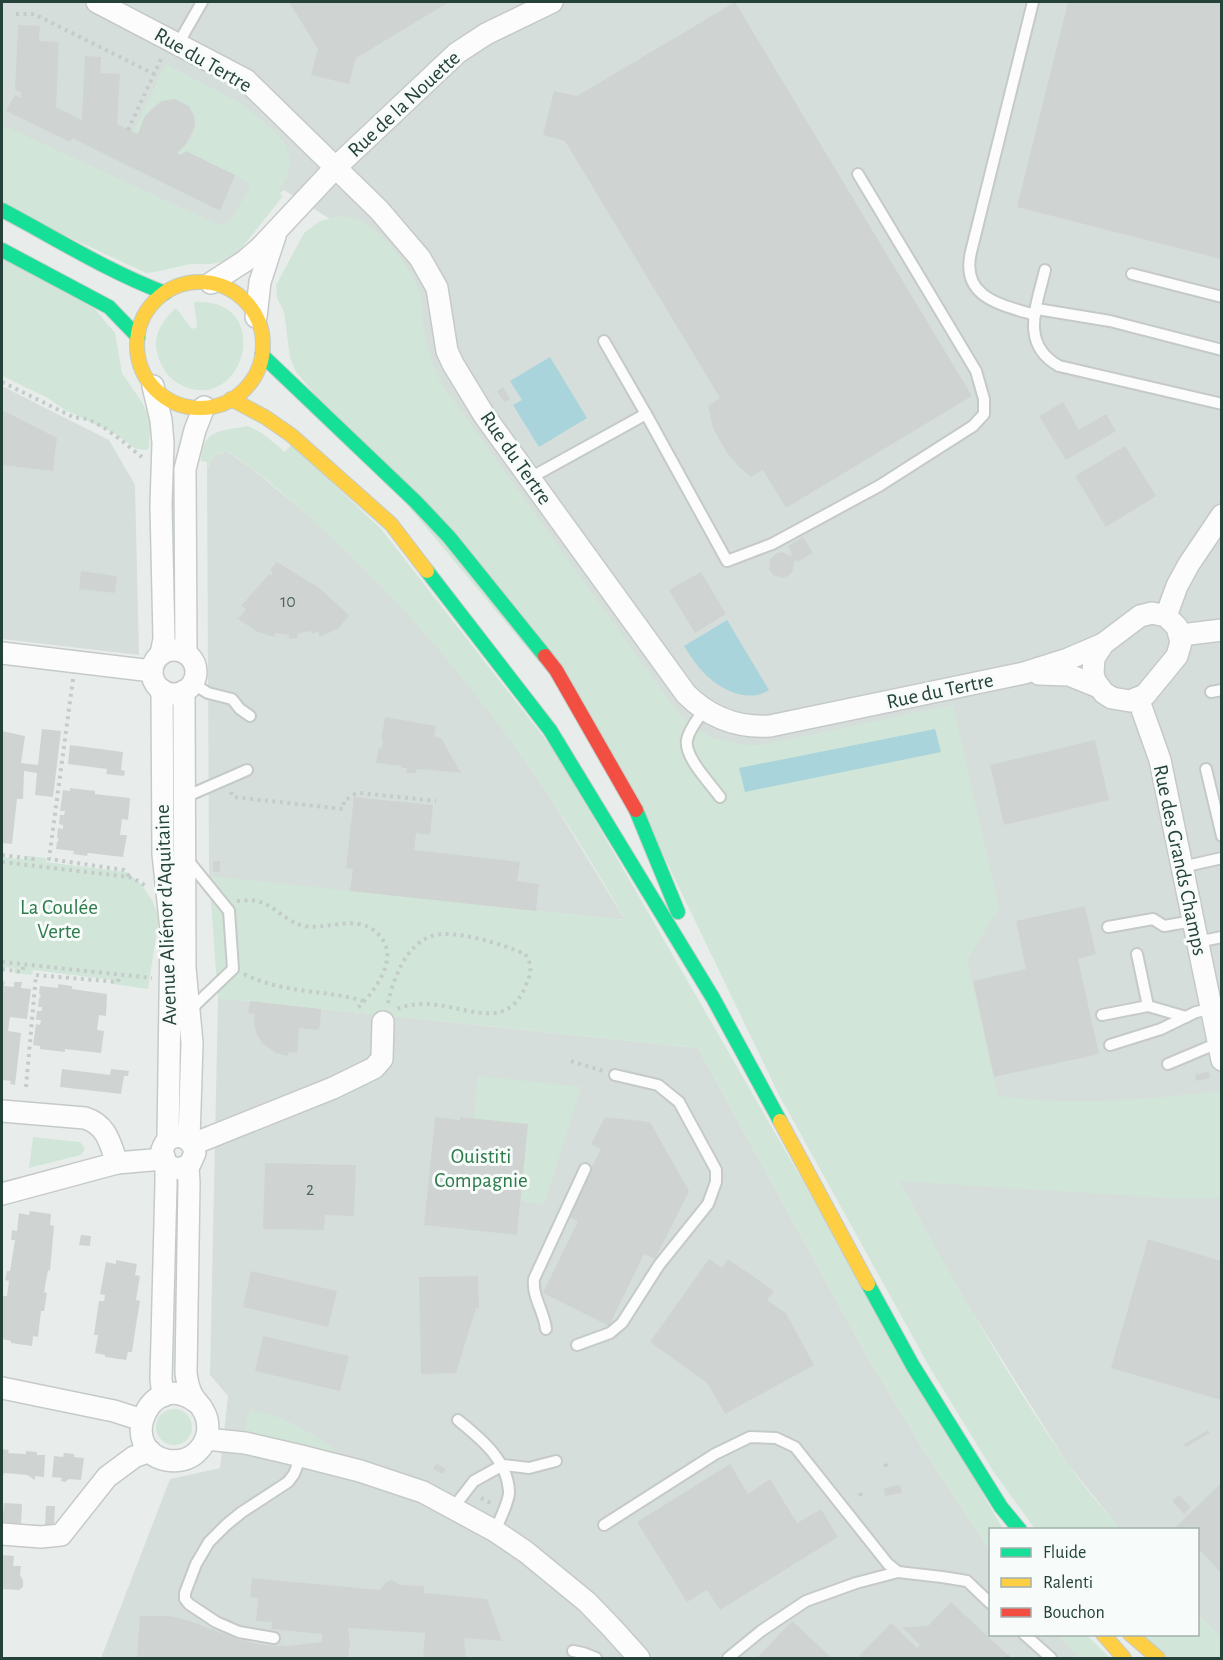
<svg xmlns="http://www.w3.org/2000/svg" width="1223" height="1660" viewBox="0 0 1223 1660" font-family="'Alegreya Sans',sans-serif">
<rect width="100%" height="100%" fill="#e8edeb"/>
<g fill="#d6dedb">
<path d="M2 2H1221V1638L1198 1615V1530L1120 1529 1067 1463 954 1283 899 1181 431 381 403 265 284 190 229 237 2 157Z"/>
<path d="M2 386 109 440 135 485 139 655 2 639Z"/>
<path d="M225 452H228L251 468 318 523 383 586 443 653 501 726 550 797 625 920 209 877 207 470 211 460 216 455Z"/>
<path d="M218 998 698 1048 868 1358 925 1452 990 1550V1634L1060 1635 1079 1658H101L170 1479 220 1468 228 1396 210 1375Z"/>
</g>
<g fill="#d1e6d8">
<path d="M166 64 242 104 277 134 284 142 290 158 288 176 278 191 283 196 236 255 229 260 212 264H191L155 272 146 273 2 206V129L9 128 219 225 229 222 249 190 250 183 186 151 181 155 177 153C230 111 154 67 138 134L133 132Z"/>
<path d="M340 216C349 217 358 219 366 224 387 237 416 274 421 298 423 307 422 317 423 326 426 346 433 365 441 383L678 713 700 731 713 738 745 745H762L953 705 999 908 967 960 998 1096C1073 1107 1147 1099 1221 1091V1198H1172L899 1181C951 1277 1004 1371 1066 1461 1082 1485 1102 1507 1120 1529H1035L993 1471 930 1368 779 1095 631 788 604 740 296 372 290 358 284 312 277 298 276 285 304 233 320 221Z"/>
<path d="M2 259 94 308 115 333 122 373 143 404 149 418 150 430 149 448 147 450 136 449 114 433 65 410 46 397 2 376Z"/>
<path d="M194 302C279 297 242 423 176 382 164 374 156 358 156 343 157 328 165 318 176 308L192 329 197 327Z"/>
<path d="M248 426 262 433 285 452 292 444 381 529 557 754 1003 1529 990 1530V1550L925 1452 868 1358 698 1048 218 998 209 876 625 920C550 787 460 661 350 555 312 518 272 482 229 452 216 452 210 459 207 470V462L201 461C201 429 222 431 248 426Z"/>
<path d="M28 856 46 858V862L126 872 141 884 152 900 159 918 148 989 113 984V980L33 970 32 975 14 973V968L2 967V857L27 860Z"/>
<path d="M478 1076 581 1087 544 1205 520 1201 517 1235 424 1225 435 1117 459 1120 460 1117 474 1118Z"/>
<path d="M33 1137 80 1142 85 1149 81 1155 29 1168Z"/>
<circle cx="174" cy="1427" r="18"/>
<path d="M250 1410C284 1416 305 1429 334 1449L332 1454 244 1432Z"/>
<path d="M1198 1615 1221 1638V1658H1166L1138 1635 1198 1634Z"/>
<path d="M1060 1635H1087L1110 1658H1079Z"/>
</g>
<g fill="#a9d4db">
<path d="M550 357 587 418 539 447 513 405 522 400 510 381Z"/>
<path d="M727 620 769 690C748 704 719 689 704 673 696 665 690 655 684 646Z"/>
<path d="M935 729 941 752 745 792 739 768Z"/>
</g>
<g fill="#cfd4d2">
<path d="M289 2H449L356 58 349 84 311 75 318 49Z"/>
<path d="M735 2 972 396 786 508 763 470 751 477 737 465 727 453 713 428 708 406 720 398 565 141 543 135 554 91 577 96Z"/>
<path d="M1068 2H1221V259L1017 207Z"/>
<path d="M18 25 40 26 39 41 59 42 56 107 82 120 85 56 101 57 100 73 120 74 117 124 138 134 145 116 162 101 175 99 189 106 194 116 195 126 186 144 177 153 181 155 186 151 235 175 220 211 72 138 70 142 6 111 15 95 20 98 22 93 15 90Z"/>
<path d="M503 387 510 399 504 402 497 391Z"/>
<path d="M1063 402 1079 430 1106 414 1116 431 1066 460 1039 416Z"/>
<path d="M2 410 57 438 53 471 2 465Z"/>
<path d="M1125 446 1156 496 1106 527 1075 476Z"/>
<path d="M803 537 813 553 797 562 796 560 794 562 793 570 788 576 782 578 773 575 769 569 770 559 777 553 782 552 790 556 792 554 788 546Z"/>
<path d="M277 562 319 588 349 615 339 628 320 637 318 631 312 634 311 631 297 634 298 638 289 639V635L275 633 274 637 258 632 238 619 246 609 241 606 269 574 271 575 273 572 270 570Z"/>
<path d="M81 571 117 576 115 593 79 589Z"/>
<path d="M701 572 726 614 695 633 669 590Z"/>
<path d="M385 717 436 726 434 737 441 738 461 773 422 769V770L416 769V773H406L407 768H401L402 766 376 763 379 747 382 748 383 740H381Z"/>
<path d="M42 729 61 731 53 797 35 795 37 773 24 771 23 799H17L12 844 2 843V731L25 736 21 763 38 765Z"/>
<path d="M1095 740 1109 800 1004 825 990 765Z"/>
<path d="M70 745 123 752 121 770 125 771 124 776 106 774 107 769 68 764Z"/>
<path d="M70 788 95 791V794L130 798 128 820 122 819 120 835H127L123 857 88 853 87 856 73 854 74 851 56 849 57 842 59 840 57 837 58 828 63 829V825L59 824 60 815H64L65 811H60L63 790 70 791Z"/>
<path d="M354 797 433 805 430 835 416 833 414 850 520 862 517 881 539 884 536 911 350 891 353 869 346 868Z"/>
<rect x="213" y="861" width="7" height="11"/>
<path d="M1085 906 1096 954 1078 959 1099 1054 994 1077 973 981 1026 969 1016 921Z"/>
<path d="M2 981 5 982 4 986 14 987V982H22L21 988 31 989 27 1019 10 1017 8 1031 21 1033 15 1085 10 1084 11 1081 2 1080Z"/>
<path d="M58 984 72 986V989L107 994 106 1016 99 1015 97 1030 104 1031 101 1053 65 1049V1052L40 1049V1046L33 1045 36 1024 40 1025 41 1020H36L37 1011H42V1007H38L39 998 41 996 39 993 40 986 58 988Z"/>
<path d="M250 1001 321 1009 320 1026 318 1030 299 1028 297 1053 288 1052V1056L276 1053 262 1043 257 1034 254 1025 255 1014 248 1013Z"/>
<path d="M62 1069 110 1075 111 1069 129 1071 128 1076H124L121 1094 60 1087Z"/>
<path d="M1209 1071 1210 1078 1196 1081 1195 1075Z"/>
<path d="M435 1117 460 1120V1117L528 1124 517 1235 424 1225Z"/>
<path d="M605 1117 650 1122 689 1191 655 1259 644 1254 609 1326 543 1293 578 1221 567 1216 601 1149 591 1144Z"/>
<path d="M265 1163 356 1165 354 1216 325 1215 324 1230 263 1229Z"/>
<path d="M30 1211 51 1214 50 1225 54 1226 50 1271 48 1270 44 1292 47 1293 44 1311H41L38 1337 33 1336 32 1346 11 1343V1341L2 1339 3 1321H2V1304L3 1296H7L9 1281 5 1280 7 1271H10L15 1240H11L12 1230 17 1231 19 1213 29 1215Z"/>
<path d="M81 1235 91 1236 90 1246 79 1245Z"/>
<path d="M1148 1239 1221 1261V1400L1111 1368Z"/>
<path d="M709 1259 722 1268 728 1259 774 1291 767 1300 786 1313 814 1365 725 1414 708 1384 650 1342Z"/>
<path d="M116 1260 137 1264 135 1275 140 1276 136 1300 140 1301 136 1325 132 1352H128L126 1360 105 1357V1355L95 1353 98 1335H94L99 1301H104L105 1295 100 1294 106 1262 116 1264Z"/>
<path d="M251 1271 337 1291 328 1327 243 1307Z"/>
<path d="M478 1276 479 1308H476L456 1373 421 1374 419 1277Z"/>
<path d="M263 1336 349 1356 340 1391 255 1371Z"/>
<path d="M1208 1430 1210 1433 1186 1447 1184 1444Z"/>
<path d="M2 1449 9 1450 8 1453 26 1454V1451L37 1452V1455H45L44 1477 35 1476V1480L27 1475 4 1473 2 1477Z"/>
<path d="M64 1453 74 1454V1457L84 1458 81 1480 69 1479 65 1482 61 1481 62 1478 52 1477 54 1456 63 1457Z"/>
<path d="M436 1463 446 1469 443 1474 433 1469Z"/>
<path d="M730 1464 748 1494 770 1479 797 1523 821 1509 838 1537 720 1610 707 1590 687 1602 637 1522Z"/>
<path d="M1221 1483V1573L1198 1548V1530H1179L1176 1527Z"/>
<path d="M900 1485 902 1493 885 1496 884 1488Z"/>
<path d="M1179 1495 1191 1507 1184 1514 1172 1501Z"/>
<path d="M4 1503 22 1504 21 1524 2 1523Z"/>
<path d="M46 1506H55L54 1526H45Z"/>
<path d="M2 1555 14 1556 13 1566H21L20 1575 23 1580V1587L19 1590 2 1589Z"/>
<path d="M252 1578 380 1590 386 1582 392 1580 400 1585 424 1586V1593L487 1599 502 1641 464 1638 466 1658H423L425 1633 348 1628 350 1643 348 1658H137L140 1616H169L187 1620 237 1639 262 1645 288 1646 322 1642V1634L271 1629 272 1622 256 1621 258 1598 250 1597Z"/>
<path d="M951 1602 1011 1658H857L891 1623 917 1648 920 1645 902 1627 928 1626Z"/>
<path d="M792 1621 832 1658H757Z"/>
</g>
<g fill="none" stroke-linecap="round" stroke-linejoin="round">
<defs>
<g id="lane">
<path d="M1033 2 971 252C960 298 1002 305 1035 315"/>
<path d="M178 44 202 2"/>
<path d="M1045 270C1037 305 1019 344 1059 366L1222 404"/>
<path d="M1132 274 1222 297"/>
<path d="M1037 309 1110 321 1222 350"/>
<path d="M604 341 646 414"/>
<path d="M530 478 646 414 727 561 772 544 879 486 973 426 984 414V399L976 371 858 174"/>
<path d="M192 683 208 693 232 699 240 709 250 716"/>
<path d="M1211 692 1222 690"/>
<path d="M704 710C698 719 689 729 687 740 684 757 710 783 720 797"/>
<path d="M1206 769 1222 836"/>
<path d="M185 797 247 770"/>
<path d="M186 858 229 911 233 969 190 1010"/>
<path d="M1182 867 1222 858"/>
<path d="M1108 927 1153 919 1164 926 1193 921"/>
<path d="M1197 942 1222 937"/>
<path d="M1137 954 1148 1006 1186 1017"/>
<path d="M1102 1015 1148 1006"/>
<path d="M1110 1045 1161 1029 1196 1012 1211 1009"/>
<path d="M1168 1064 1218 1043"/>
<path d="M546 1329C544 1311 532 1297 534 1279L585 1169"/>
<path d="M577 1345 610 1333 622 1323 659 1265 708 1204 716 1182V1170L679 1102 658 1085 615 1075"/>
<path d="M458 1420C480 1438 507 1459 509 1491 510 1500 499 1521 495 1531"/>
<path d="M453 1508 474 1481 503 1465 529 1468 556 1461"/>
<path d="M604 1525 715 1454 750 1437 776 1438 795 1447 888 1564 898 1572"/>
<path d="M1024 1634 1051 1658"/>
<path d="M274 1638 239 1632 216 1622 189 1604 185 1599V1593L196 1564 209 1542 226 1525 242 1512 288 1482 294 1474 301 1456"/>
<path d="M573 1651 583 1653 596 1658"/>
<path d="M728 1658 761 1631 806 1601 856 1583 898 1572 942 1577 967 1581 990 1603"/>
</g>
<g id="street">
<path d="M97 2 246 80 379 210 420 258 437 288 447 351 453 364 484 415 686 694C710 718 737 728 770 726L1024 673 1068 659 1103 644"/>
<path d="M211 283 245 261 261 247 335 168 457 53 486 34 552 2"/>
<path d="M256 317 260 282 275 236"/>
<path d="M153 386 161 420 163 443 161 505 164 639 161 654"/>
<path d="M1152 613 1166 616 1177 627 1181 642 1177 656 1145 695 1130 701 1112 698 1104 693 1095 681 1093 673 1094 658 1103 644 1140 616Z"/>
<path d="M1166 616 1177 586 1189 564 1222 515"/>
<path d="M1181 635 1222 630"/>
<circle cx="174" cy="672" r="22"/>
<path d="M2 653 152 671"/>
<path d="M186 653 185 469 195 430 204 407"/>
<path d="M1039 674 1069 675 1099 687"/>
<path d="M162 690 163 854 171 930 168 1139"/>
<path d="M184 691 185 968 192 1043 189 1139"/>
<path d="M1138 698 1160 760 1222 1060"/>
<path d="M2 1111 85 1118C107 1125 110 1143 117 1163"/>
<path d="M193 1144 333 1088 374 1068 382 1059 383 1022"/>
<path d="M188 1166 189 1183 186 1373C187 1381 188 1387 192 1395 195 1401 200 1404 203 1410 211 1423 209 1441 197 1452 189 1460 177 1462 166 1460 116 1449 150 1367 196 1402"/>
<path d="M2 1194 117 1163 163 1159"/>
<path d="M2 1388 114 1411 142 1420"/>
<path d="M163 1396 161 1379 166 1184V1163L162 1150C168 1130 192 1133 195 1153L190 1164C181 1170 173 1170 166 1163"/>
<path d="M206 1439 245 1443 301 1456 360 1471 423 1492 495 1531 526 1552 587 1602 613 1629 639 1658"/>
<path d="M2 1534 41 1537 61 1535 107 1477 134 1457 150 1451"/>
</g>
<g id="fast">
<path d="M2 210C57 239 107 271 165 293"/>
<path d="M2 250 109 307 138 337"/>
<path d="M262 355 416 502 449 537 545 656"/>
<path d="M427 571 550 730 713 998 780 1121"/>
<path d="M636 810 678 912"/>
<path d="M868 1284 913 1366 1001 1507 1020 1530"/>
</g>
<g id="slow">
<circle cx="200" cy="345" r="63"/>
<path d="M231 399 265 417 291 435 391 524 427 571"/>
<path d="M780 1121 868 1284"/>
<path d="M1103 1634 1124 1658"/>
<path d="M1130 1634 1158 1658"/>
</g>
<path id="jam" d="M545 656 556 670 636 810"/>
</defs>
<use href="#lane" stroke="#c5cac8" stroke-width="14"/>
<use href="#street" stroke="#c5cac8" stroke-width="24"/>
<use href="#fast" stroke="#c3cbc8" stroke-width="16"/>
<use href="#slow" stroke="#c3cbc8" stroke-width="16"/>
<use href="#jam" stroke="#c3cbc8" stroke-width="16"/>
<g stroke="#c3ccca" stroke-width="4" stroke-dasharray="3 4.5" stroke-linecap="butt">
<path d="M16 14H34L154 74"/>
<path d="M128 130 162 57"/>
<path d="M2 382 75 418C95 415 126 445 142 457"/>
<path d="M73 679 49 859 124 870 127 872 129 877"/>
<path d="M231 792 233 797 343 809 344 801 355 794 360 793 436 801"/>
<path d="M2 855 33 859 32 865"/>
<path d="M2 862 129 877 140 882 147 887"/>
<path d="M237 901C243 901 250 899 256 901 274 904 285 922 304 926 323 929 341 921 359 924 367 926 373 928 379 935 401 958 374 992 356 1010"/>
<path d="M2 962 152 978"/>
<path d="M2 969 22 972 24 965"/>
<path d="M244 974C284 994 322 989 364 1001"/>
<path d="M388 1003C393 980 405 947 429 937 451 927 504 945 525 954 533 965 531 974 526 985 508 1030 473 1009 437 1005 423 1003 409 1004 396 1009"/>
<path d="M571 1061 603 1071"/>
<path d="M26 1087 36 975 118 982 119 976"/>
<path d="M885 1464 888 1469"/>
<path d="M860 1493 862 1499"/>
<path d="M481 1498 491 1503"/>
<path d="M1007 1658 1012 1655"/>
</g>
<use href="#lane" stroke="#fcfcfc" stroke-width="10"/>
<use href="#street" stroke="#fcfcfc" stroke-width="21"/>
<use href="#fast" stroke="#16e098" stroke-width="14"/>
<use href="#slow" stroke="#ffcf43" stroke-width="14"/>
<use href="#jam" stroke="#f24e42" stroke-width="14"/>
</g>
<g text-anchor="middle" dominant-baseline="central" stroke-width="6" stroke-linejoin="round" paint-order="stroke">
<g font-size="18" fill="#506761">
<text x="288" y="602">10</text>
<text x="310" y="1190">2</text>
</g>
<g font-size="21" fill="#24423a" stroke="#f7fbf9">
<text transform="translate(203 60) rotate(30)">Rue du Tertre</text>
<text transform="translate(404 104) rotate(-43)">Rue de la Nouette</text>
<text transform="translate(516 458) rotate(55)">Rue du Tertre</text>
<text transform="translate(940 691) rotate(-12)">Rue du Tertre</text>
<text transform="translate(1180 860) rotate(78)">Rue des Grands Champs</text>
<text transform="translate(166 915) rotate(-92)">Avenue Aliénor d'Aquitaine</text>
</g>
<g font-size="21" fill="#2d7a4b" stroke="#f7fbf9">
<text x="59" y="907">La Coulée<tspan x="59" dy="24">Verte</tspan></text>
<text x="481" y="1156">Ouistiti<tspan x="481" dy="24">Compagnie</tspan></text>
</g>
</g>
<rect width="1223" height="1660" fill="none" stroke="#24423a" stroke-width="6"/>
<rect x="989" y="1528" width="210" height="108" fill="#f7fbf9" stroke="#a3b1ad" stroke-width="1.5"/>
<rect x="1001" y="1548" width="30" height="9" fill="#16e098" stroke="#a3b1ad" stroke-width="1.5"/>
<text x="1043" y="1558" font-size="18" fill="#24423a">Fluide</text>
<rect x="1001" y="1578" width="30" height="9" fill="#ffcf43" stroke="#a3b1ad" stroke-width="1.5"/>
<text x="1043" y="1588" font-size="18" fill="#24423a">Ralenti</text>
<rect x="1001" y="1608" width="30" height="9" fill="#f24e42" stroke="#a3b1ad" stroke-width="1.5"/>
<text x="1043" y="1618" font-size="18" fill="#24423a">Bouchon</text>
</svg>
